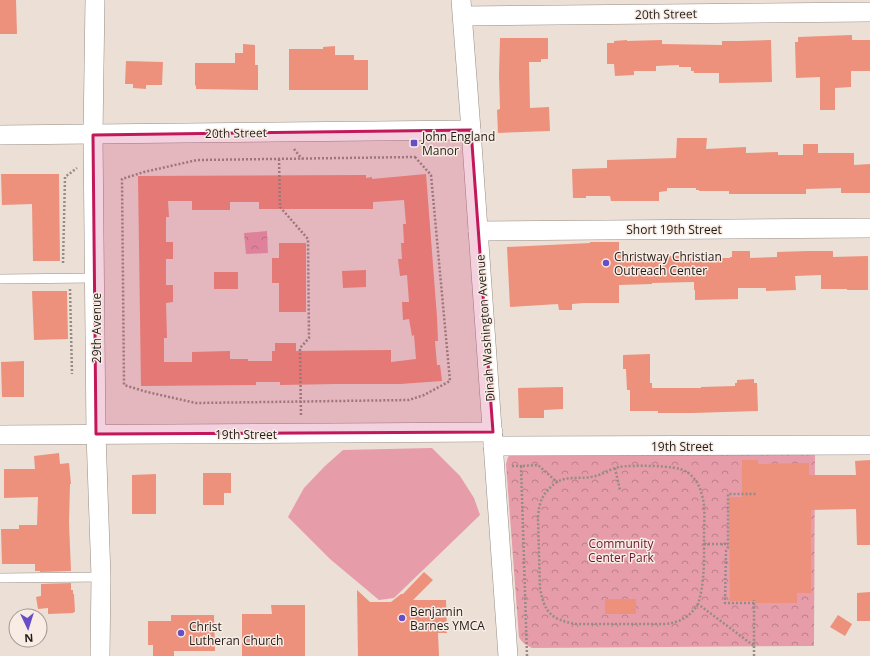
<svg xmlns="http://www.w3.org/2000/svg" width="870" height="656" viewBox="0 0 870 656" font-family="'Open Sans',sans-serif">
<defs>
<pattern id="park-crowns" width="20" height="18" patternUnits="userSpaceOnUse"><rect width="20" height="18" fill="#e79caa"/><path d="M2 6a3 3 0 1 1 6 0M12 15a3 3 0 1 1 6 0" fill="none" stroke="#bb7f8a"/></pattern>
</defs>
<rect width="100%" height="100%" fill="#ebdfd6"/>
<g fill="url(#park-crowns)">
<path d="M267 231 268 253 246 254 244 233Z"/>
<path d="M815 451 814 646 532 648C526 645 522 643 519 637L506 464 508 457 512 453Z"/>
</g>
<path fill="#e79caa" d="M432 448 460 476 474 498 480 515 394 598 379 600 330 559 288 517 304 488 325 466 343 450Z"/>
<g fill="#ed917c" fill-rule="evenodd">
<path d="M0 0H16L17 34H0Z"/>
<path d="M852 35V40H870V71H851V87L835 88V110H820V77L796 78 795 42H798V37Z"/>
<path d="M500 38H548V59H541V62H529L530 108 549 107 550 131 498 133 497 110 500 109 499 75Z"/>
<path d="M627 40V41L662 40V44L722 45V41H739L771 40 772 82 719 83V73H694V71H691V67H679V65L656 66V71H634V75L615 76 614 64H607V43H614V41Z"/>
<path d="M243 44 255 45V65H258V90L196 89V85L195 86V63H235V53H243Z"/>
<path d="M335 46V55H354V60H368V90H289V49H323V47Z"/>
<path d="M126 61 163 62 162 85H146V89L133 88V84H125Z"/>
<path d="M677 138H707L706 149 746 147V153L778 152V155H803V144H818V153H854V165L870 164V193H841V188L806 189V194H729V191H699V190H696V188H667V191L659 192V201H611L610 196H586V198H573L572 169 607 168V160L676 158Z"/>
<path d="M1 174H59L60 261H33L32 204 2 205Z"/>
<path d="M426 174 437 317 438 341H435L437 365H440L442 381 400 384H337L280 385V382H256V385L141 386 138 176 366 175V178L372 177V179ZM404 200 406 224H403L404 243H401L402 259H398L400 276 407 275 409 302H402L403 320 409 319 412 336 414 335 416 359 391 362V350L296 351V343H275V351H272V361H248V359H230V351L192 352V362H164V338H167L166 303 173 302V285H166V259H173V242H166V217H169L168 201H192V210H230V202H259V209H373V202Z"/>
<path d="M590 242H619V253H645V257L679 256V258H730V257H732V251H750V258L777 257V252L808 251H833V257L868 256V290H847V289H821V275L795 276 796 290 766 291V288H738V299L695 300V290H694V282L652 283V284L619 285V303H584L572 304V310H559L558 304 510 307 507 247 590 243Z"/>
<path d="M279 243H306V312H279V283H272V258H279Z"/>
<path d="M366 270V287L343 288 342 271Z"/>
<rect x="214" y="272" width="24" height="17"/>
<path d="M32 291H67L68 339 34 340Z"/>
<path d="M650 354V383H652V388H701V387L735 386V383H737V380L754 379V383H757L758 411 692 413H658V411H630V390H627L626 369H623V355Z"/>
<path d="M24 361V397H2L1 362Z"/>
<path d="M563 387V409L544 410V418H519L518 388Z"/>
<path d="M59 453 60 464 69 463 71 484H70L69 523 71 571 40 572V571H35V564H2L1 529H19V525H37L38 497 4 498V469H35L34 456Z"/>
<path d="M742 460H758V464L809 463V475H856L855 461 870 460V545H857L856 509 811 510V593H797V603H755V601H730L729 497H742Z"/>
<path d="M203 473H231V493H224V505H203Z"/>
<path d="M156 474V514H132V475Z"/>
<path d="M424 572 433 580 413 600H446L447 633H438L439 656H358L357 590 370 602H391L401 594H403Z"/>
<path d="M71 583V590H73V594H74L75 612H73L74 613 48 614V608L38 609 36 597 41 596V584Z"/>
<path d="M870 592V621H857V593Z"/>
<rect x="605" y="599" width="31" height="15"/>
<path d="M271 605H305V656H242V614H272Z"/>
<path d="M171 615H214L215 651H174V656H153V645H148V621H171Z"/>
<path d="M838 615 852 624 845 636 830 627Z"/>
</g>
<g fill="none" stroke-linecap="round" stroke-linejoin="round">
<defs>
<g id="lane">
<path d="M0 279 95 278"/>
<path d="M0 578 101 577"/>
</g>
<g id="street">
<path d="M95 0 93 135 96 434 101 577 100 656"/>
<path d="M461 0 471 130 508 656"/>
<path d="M463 16 870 12"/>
<path d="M0 135 471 130"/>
<path d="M478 231 870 228"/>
<path d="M0 435 493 432"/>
<path d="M493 446 870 445"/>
</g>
</defs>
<use href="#lane" stroke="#988d85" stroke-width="10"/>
<use href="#street" stroke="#988d85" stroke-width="20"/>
<g stroke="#958c85" stroke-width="2.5" stroke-dasharray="2 2" stroke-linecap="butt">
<path d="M294 149 302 159"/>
<path d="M415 157 431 175 450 381 424 395 409 400 196 403 147 392 124 385 122 179 144 172 197 160Z"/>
<path d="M279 159 280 207 308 239 309 338 300 348 301 417"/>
<path d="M63 263 65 177 77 168"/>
<path d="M70 289 72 374"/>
<path d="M512 466H521V464"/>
<path d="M615 468 620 490"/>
<path d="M704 544H728"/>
<path d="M754 603H725L726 551 728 547V494H757"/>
<path d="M698 604C690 617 679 623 664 624H575C551 619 545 613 540 589L538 518C539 501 543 492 557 482 567 476 579 479 590 477 601 476 609 469 619 467 630 465 676 465 685 471 693 475 699 484 701 492 706 506 704 521 704 535 704 557 705 583 698 604L754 646V600"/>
<path d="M754 646V656"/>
<path d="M527 656 521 466 538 465 557 482"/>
</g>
<use href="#lane" stroke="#fff" stroke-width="9"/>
<use href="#street" stroke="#fff" stroke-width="19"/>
</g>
<path fill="#c2185b" fill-opacity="0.2" stroke="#c2185b" stroke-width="3" stroke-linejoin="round" d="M471 130 493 432 96 434 93 135Z"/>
<g fill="#674dc6" stroke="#f8ece4" stroke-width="1.5">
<rect x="410" y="139" width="8" height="8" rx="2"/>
<circle cx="606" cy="263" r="4"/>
<circle cx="402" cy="618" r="4"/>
<circle cx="181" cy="633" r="4"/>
</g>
<g text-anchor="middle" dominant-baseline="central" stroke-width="3" stroke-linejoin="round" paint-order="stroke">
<g font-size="12" fill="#211d19" stroke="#f8ece4">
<text transform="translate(666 14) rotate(-1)">20th Street</text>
<text transform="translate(236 133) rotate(-1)">20th Street</text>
<text x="674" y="229">Short 19th Street</text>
<text transform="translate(96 328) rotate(-90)">29th Avenue</text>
<text transform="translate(485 328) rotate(-94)">Dinah Washington Avenue</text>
<text x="246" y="434">19th Street</text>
<text x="682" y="446">19th Street</text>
</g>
<g font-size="12" fill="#211d19" stroke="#f8ece4" text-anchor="start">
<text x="422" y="136">John England<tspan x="422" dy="14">Manor</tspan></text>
<text x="614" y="256">Christway Christian<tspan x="614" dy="14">Outreach Center</tspan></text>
<text x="410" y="611">Benjamin<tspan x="410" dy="14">Barnes YMCA</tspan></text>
<text x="189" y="626">Christ<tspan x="189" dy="14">Lutheran Church</tspan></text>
</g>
<g font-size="12" fill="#691630" stroke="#f8ece4">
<text x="621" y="543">Community<tspan x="621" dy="14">Center Park</tspan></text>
</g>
</g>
<g transform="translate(28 628) rotate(176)"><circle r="19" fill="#f8ece4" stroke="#a29993"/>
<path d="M0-3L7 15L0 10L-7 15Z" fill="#674dc6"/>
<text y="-6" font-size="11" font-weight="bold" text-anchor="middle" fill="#211d19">N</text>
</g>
</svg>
